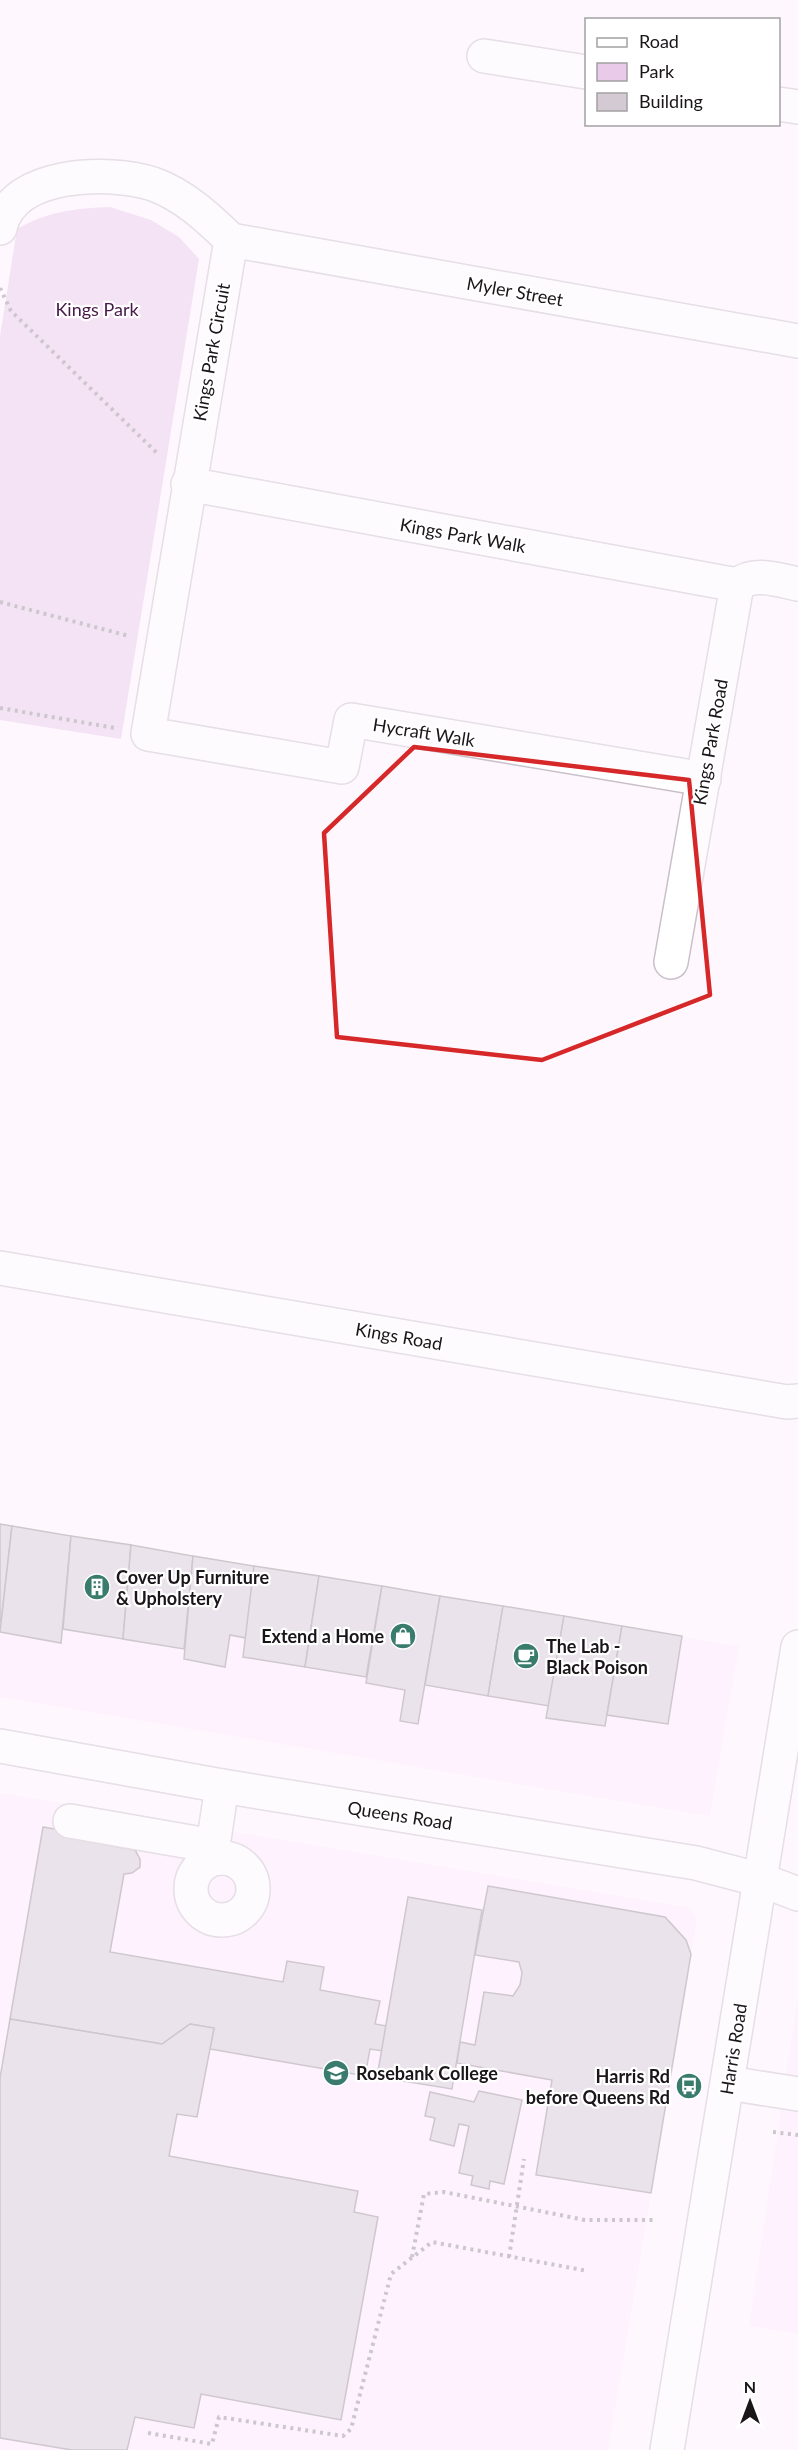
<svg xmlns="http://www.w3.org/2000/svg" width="798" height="2450" viewBox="0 0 798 2450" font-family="Lato,sans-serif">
<rect width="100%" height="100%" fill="#fef8fe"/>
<g fill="#fcecfc">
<path d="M0 1524 739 1646 710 1816 0 1697Z"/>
<path d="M0 1793 690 1908 697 1918 608 2450H0Z"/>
<path d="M798 1995V2334L749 2326Z"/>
</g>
<path fill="#e9cae9" d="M110 207 151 220 179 237 199 259 121 739 0 720V336L17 229C46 212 76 208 110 207Z"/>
<g fill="#d4cad4" stroke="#968d96" stroke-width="1.5">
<path d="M0 1524 12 1526 1 1622H0Z"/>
<path d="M12 1526 71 1536 61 1643 0 1632Z"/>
<path d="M71 1536 131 1545 123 1639 63 1629Z"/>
<path d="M131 1545 193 1556 184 1649 123 1639Z"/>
<path d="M193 1556 254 1566 246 1638 230 1635 225 1667 184 1659Z"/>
<path d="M254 1566 319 1576 305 1667 243 1657Z"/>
<path d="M319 1576 382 1586 366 1677 305 1667Z"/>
<path d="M382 1586 440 1596 418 1724 400 1721 405 1690 366 1683Z"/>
<path d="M440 1596 503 1606 488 1696 425 1685Z"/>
<path d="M503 1606 564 1616 549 1706 488 1696Z"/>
<path d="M564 1616 622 1626 605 1726 546 1718Z"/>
<path d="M622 1626 682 1636 668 1724 607 1715Z"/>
<path d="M43 1827 103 1837 102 1844 135 1850 140 1859V1867L132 1873 124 1874 110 1952 283 1982 287 1961 324 1967 320 1990 380 2001 375 2024 387 2026 383 2051 370 2049 365 2076 210 2049 214 2028 190 2024 162 2044 10 2019Z"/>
<path d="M488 1886 665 1917 686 1940 691 1954 651 2193 536 2175 552 2080 457 2063 460 2042 475 2045 484 1992 513 1996 520 1985 522 1973 519 1962 475 1955Z"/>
<path d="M408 1897 482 1910 452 2089 377 2077Z"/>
<path d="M10 2019 162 2044 190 2024 214 2028 197 2117 177 2114 169 2156 358 2191 354 2212 378 2217 341 2420 201 2394 194 2428 135 2417 127 2450H72L0 2438V2078Z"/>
<path d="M479 2091 522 2100 504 2184 490 2181 489 2189 471 2185 473 2176 459 2173 469 2126 459 2124 454 2146 430 2140 435 2118 425 2116 430 2092 474 2102Z"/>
</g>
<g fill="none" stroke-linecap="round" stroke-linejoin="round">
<defs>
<g id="minor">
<path d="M484 56 586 72"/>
<path d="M778 104 798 107"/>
<path d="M0 228C12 171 110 170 153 184 184 195 208 218 231 240L148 734 342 767 351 720 704 779"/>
<path d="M231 240 798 341"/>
<path d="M188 484 737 585"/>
<path d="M671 962 737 585C754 571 778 580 798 584"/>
<path d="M0 1268 787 1402 798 1401"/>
<path d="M70 1821 213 1846"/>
<circle cx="222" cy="1889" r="31"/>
<path d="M219 1858 213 1846 222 1786"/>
<path d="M728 2083 798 2094"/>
</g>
<g id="major">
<path d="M0 1746 222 1786 696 1863 761 1880 798 1894"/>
<path d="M667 2450 798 1647"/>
</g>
</defs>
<use href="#minor" stroke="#c9c0c9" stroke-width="36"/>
<use href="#major" stroke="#c9c0c9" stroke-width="36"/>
<g stroke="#918c91" stroke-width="4" stroke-dasharray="3 4.5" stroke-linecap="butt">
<path d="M0 288 11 311 158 454"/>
<path d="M0 602 129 636"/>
<path d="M0 708 115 728"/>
<path d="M773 2132 798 2135"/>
<path d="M412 2257 424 2194 444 2192 585 2220H653"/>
<path d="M509 2257 524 2159"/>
<path d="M148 2433 212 2444 219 2417 343 2436 351 2429 391 2274 432 2242 588 2271"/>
</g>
<use href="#minor" stroke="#fff" stroke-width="33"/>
<use href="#major" stroke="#fff" stroke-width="33"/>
</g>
<path d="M0 0H798V2450H0ZM414 747 689 780 710 995 542 1060 337 1037 324 833Z" fill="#fef8fe" fill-opacity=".55" fill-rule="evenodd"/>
<path fill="none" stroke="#d62828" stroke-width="4.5" stroke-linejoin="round" d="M414 747 689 780 710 995 542 1060 337 1037 324 833Z"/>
<defs>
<symbol id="building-disc" viewBox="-11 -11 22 22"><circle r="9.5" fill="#397b6c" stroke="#fff"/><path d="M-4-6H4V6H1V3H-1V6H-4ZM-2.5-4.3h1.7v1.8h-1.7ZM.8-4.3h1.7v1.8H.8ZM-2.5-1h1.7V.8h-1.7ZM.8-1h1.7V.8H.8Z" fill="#fff"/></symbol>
<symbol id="shop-disc" viewBox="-11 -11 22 22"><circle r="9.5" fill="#397b6c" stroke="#fff"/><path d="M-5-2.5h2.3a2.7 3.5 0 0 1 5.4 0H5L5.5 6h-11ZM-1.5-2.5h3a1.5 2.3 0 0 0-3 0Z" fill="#fff"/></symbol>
<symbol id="cafe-disc" viewBox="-11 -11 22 22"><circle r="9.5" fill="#397b6c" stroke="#fff"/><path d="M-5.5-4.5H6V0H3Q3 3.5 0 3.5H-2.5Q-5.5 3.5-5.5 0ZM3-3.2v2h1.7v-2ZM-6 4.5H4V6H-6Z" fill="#fff"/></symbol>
<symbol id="school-disc" viewBox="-11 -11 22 22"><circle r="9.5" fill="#397b6c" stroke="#fff"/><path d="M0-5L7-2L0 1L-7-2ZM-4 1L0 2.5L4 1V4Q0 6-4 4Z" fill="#fff"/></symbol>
<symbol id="bus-disc" viewBox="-11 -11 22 22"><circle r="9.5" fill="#397b6c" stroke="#fff"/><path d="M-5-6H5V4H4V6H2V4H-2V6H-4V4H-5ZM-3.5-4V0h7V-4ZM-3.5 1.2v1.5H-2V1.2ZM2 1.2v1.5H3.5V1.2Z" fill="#fff"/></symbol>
</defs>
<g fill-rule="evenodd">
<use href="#building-disc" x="82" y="1572" width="30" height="30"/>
<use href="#shop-disc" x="388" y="1621" width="30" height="30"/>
<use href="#cafe-disc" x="511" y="1641" width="30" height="30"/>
<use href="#school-disc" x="321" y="2058" width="30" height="30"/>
<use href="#bus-disc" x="674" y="2071" width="30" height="30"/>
</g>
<g text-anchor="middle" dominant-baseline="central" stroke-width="4.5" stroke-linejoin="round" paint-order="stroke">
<g font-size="18" fill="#191518" stroke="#fff">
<text transform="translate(515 291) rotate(10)">Myler Street</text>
<text transform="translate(211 352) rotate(-80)">Kings Park Circuit</text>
<text transform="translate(463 535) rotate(10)">Kings Park Walk</text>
<text transform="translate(424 732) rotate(9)">Hycraft Walk</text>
<text transform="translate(710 742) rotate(-80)">Kings Park Road</text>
<text transform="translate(399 1336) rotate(10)">Kings Road</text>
<text transform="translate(400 1815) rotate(9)">Queens Road</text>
<text transform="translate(733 2049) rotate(-81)">Harris Road</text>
</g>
<g font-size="18" fill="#48184a" stroke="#fff">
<text x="97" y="309">Kings Park</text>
</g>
<g font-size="18" font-weight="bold" fill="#191518" stroke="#fff" text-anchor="start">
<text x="116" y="1577">Cover Up Furniture<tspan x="116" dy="21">&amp; Upholstery</tspan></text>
<text x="384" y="1636" text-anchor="end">Extend a Home</text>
<text x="546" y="1646">The Lab -<tspan x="546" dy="21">Black Poison</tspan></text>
<text x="356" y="2073">Rosebank College</text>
<text x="670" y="2076" text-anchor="end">Harris Rd<tspan x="670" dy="21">before Queens Rd</tspan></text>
</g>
</g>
<rect x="585" y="18" width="195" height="108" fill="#ffffff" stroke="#a3a1a3" stroke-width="1.5"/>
<rect x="597" y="38" width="30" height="9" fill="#ffffff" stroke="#a3a1a3" stroke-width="1.5"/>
<text x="639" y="48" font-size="18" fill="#191518">Road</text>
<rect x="597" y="63" width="30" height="18" fill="#e9cae9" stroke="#a3a1a3" stroke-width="1.5"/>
<text x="639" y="78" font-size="18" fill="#191518">Park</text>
<rect x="597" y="93" width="30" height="18" fill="#d4cad4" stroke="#a3a1a3" stroke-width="1.5"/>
<text x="639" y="108" font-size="18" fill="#191518">Building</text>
<g transform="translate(750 2402)" stroke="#ffffff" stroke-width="4.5" paint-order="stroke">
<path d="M0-4.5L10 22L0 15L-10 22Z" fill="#191518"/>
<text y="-9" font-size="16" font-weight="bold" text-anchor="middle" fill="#191518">N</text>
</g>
</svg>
